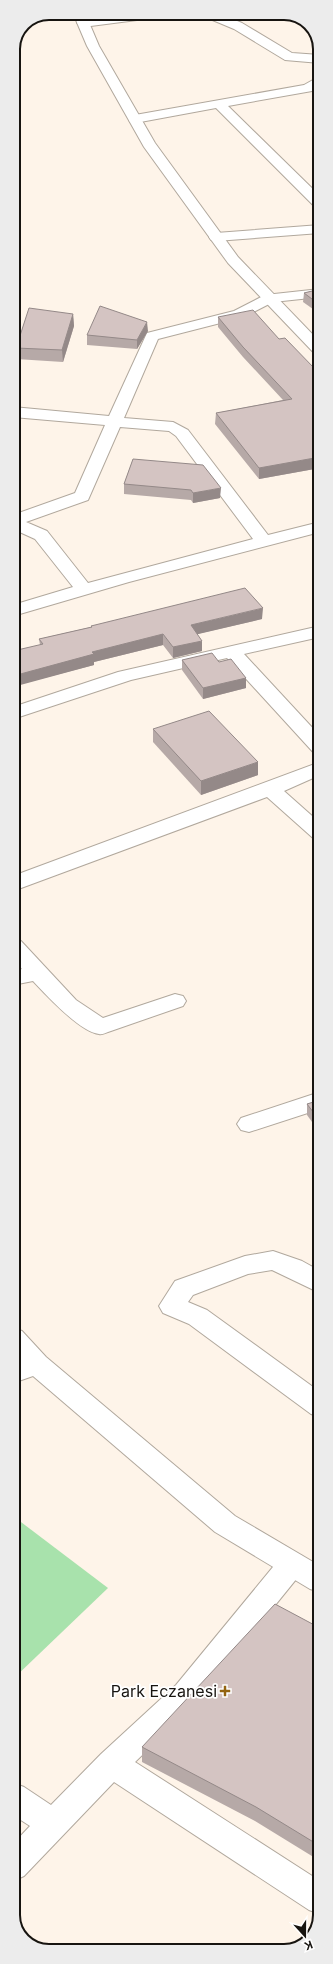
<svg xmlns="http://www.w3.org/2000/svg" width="333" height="1964" viewBox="0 0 333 1964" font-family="Inter,sans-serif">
<rect width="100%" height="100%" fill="#fef4e9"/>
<path fill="#a8e2ac" d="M13 1516 108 1588 13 1679Z"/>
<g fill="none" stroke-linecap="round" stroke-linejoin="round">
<defs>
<g id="street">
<path d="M132 13H166L160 17 83 27 77 23 83 19Z"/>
<path d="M201 13H218L242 23 292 53 320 55V63L285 60 234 29 203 16Z"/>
<path d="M320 76V86L312 91 228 106 320 196V208L315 207 216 108 135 123 130 122 129 119 130 116 135 115 304 85Z"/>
<path d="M320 225V233L216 241 211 240 209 237 211 234 216 233Z"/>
<path d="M320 289V297L273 302 244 317 158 339 124 418 173 422 188 430 268 535 320 522V532L129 582 13 616V605L73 587 35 539 13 529V515L75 493 105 425 13 417V407L109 416 147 333 234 311 265 295ZM120 427 169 431 176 436 253 539 88 583 47 531 26 522 88 500Z"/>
<path d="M320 626V637L244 654 320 736V754L313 752 227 658 131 680 13 719V707L118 672Z"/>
<path d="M320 762V775L284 791 320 823V840L313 838 267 797 13 891V876Z"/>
<path d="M13 939 21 941 76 1000 103 1018 175 994 183 996 186 1001 183 1006 108 1032C105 1033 102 1035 99 1034 80 1032 46 995 33 981L13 985V971L22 969 13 959Z"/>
<path d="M320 1092V1109L249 1132 241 1130 237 1124 241 1118Z"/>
<path d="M273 1251 302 1261 320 1271V1293L272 1270 248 1274 193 1295 188 1302 207 1310 320 1392V1417L311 1414 189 1324 163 1313 159 1306 175 1281 245 1256Z"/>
<path d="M292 1552 302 1556 306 1564 302 1572 196 1703 135 1762 320 1881V1914L309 1910 114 1782 24 1876 13 1881V1844L30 1826 13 1815V1783L24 1787 51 1805 101 1754 176 1685 282 1556Z"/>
</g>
<g id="secondary">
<path d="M73 13H85L99 46 155 143 238 257 320 342V356L315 354 228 263 144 147 87 46Z"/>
<path d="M13 1328 22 1331 46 1357 235 1516 320 1566V1592L310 1589 215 1532 33 1376 13 1383V1362L18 1360 13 1355Z"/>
</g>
</defs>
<use href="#street" stroke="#b1a89d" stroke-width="2"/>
<use href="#secondary" stroke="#b1a89d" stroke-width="2"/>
<use href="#street" fill="#fff" fill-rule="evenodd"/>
<use href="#secondary" fill="#fff" fill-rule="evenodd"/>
</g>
<g fill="#b6a9a7">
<path d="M320 289V314L303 302 304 293Z"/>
<path d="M73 314 74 326 63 362 16 359V348Z"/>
<path d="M218 317 279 339 315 369 320 368V468L259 479 215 424 216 413 283 400 243 357 218 327Z"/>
<path d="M148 331 137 349 87 345V335Z"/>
<path d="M133 459 220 498 193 503 191 500 124 494V484Z"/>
<path d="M262 619 197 634 202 651 173 658 163 645 94 662V665L21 684 40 645 39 639 91 627V626Z"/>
<path d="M182 660 219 662 246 678V688L203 699 182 670Z"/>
<path d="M153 729 258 762V775L201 795 153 742Z"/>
<path d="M320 1100V1133L307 1115V1104Z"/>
<path d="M320 1628V1861L255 1821 142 1762V1747Z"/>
</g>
<g fill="#948988">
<path d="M73 314 74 326 63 362 62 350Z"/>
<path d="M147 322 148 331 137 349V340Z"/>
<path d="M320 457V468L259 479V468Z"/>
<path d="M221 488 220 498 193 503V493Z"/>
<path d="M20 493V503L13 505V495Z"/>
<path d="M263 608 262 619 190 636 191 625Z"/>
<path d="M163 634V645L94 662V665L13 687V676L92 652Z"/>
<path d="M202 641V651L173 658V647Z"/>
<path d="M246 678V688L203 699V688Z"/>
<path d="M258 762V775L201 795V781Z"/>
</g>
<g fill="#d4c4c2" stroke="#948988">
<path d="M320 289V305L304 293Z"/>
<path d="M100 306 147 322 137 340 87 335Z"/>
<path d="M29 308 73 314 62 350 16 348Z"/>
<path d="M253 310 279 339 285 338 315 369 320 368V457L259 468 216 413 292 399 243 347 218 317Z"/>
<path d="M133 459 203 465 221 488 193 493 191 490 124 484Z"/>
<path d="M13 484 20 493 13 495Z"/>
<path d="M245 588 263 608 191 625 202 641 173 647 163 634 92 652 94 654 13 676V651L43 644 39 639 92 627 91 626Z"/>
<path d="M212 653 219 662 231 659 246 678 203 688 182 660Z"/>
<path d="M209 711 258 762 201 781 153 729Z"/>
<path d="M320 1100V1121L307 1104Z"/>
<path d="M275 1604 320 1628V1846L256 1807 142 1747Z"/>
</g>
<path fill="#936411" stroke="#fff" stroke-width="1.5" d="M223 1685h4v4h4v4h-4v4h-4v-4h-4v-4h4z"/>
<g text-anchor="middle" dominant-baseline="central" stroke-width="3.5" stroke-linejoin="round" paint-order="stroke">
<g font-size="16" fill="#171410" stroke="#fff" text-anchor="end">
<text x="217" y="1691">Park Eczanesi</text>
</g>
</g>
<path d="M0 0H333V1964H0ZM49 20H284A29 29 0 0 1 313 49V1915A29 29 0 0 1 284 1944H49A29 29 0 0 1 20 1915V49A29 29 0 0 1 49 20Z" fill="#ececec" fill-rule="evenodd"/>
<path fill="none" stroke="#171410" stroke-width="2" d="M49 20H284A29 29 0 0 1 313 49V1915A29 29 0 0 1 284 1944H49A29 29 0 0 1 20 1915V49A29 29 0 0 1 49 20Z"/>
<g transform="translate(305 1936) rotate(159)" stroke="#ffffff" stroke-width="3" paint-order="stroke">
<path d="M0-3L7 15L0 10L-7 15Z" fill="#171410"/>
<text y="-6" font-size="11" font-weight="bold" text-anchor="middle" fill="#171410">K</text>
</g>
</svg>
